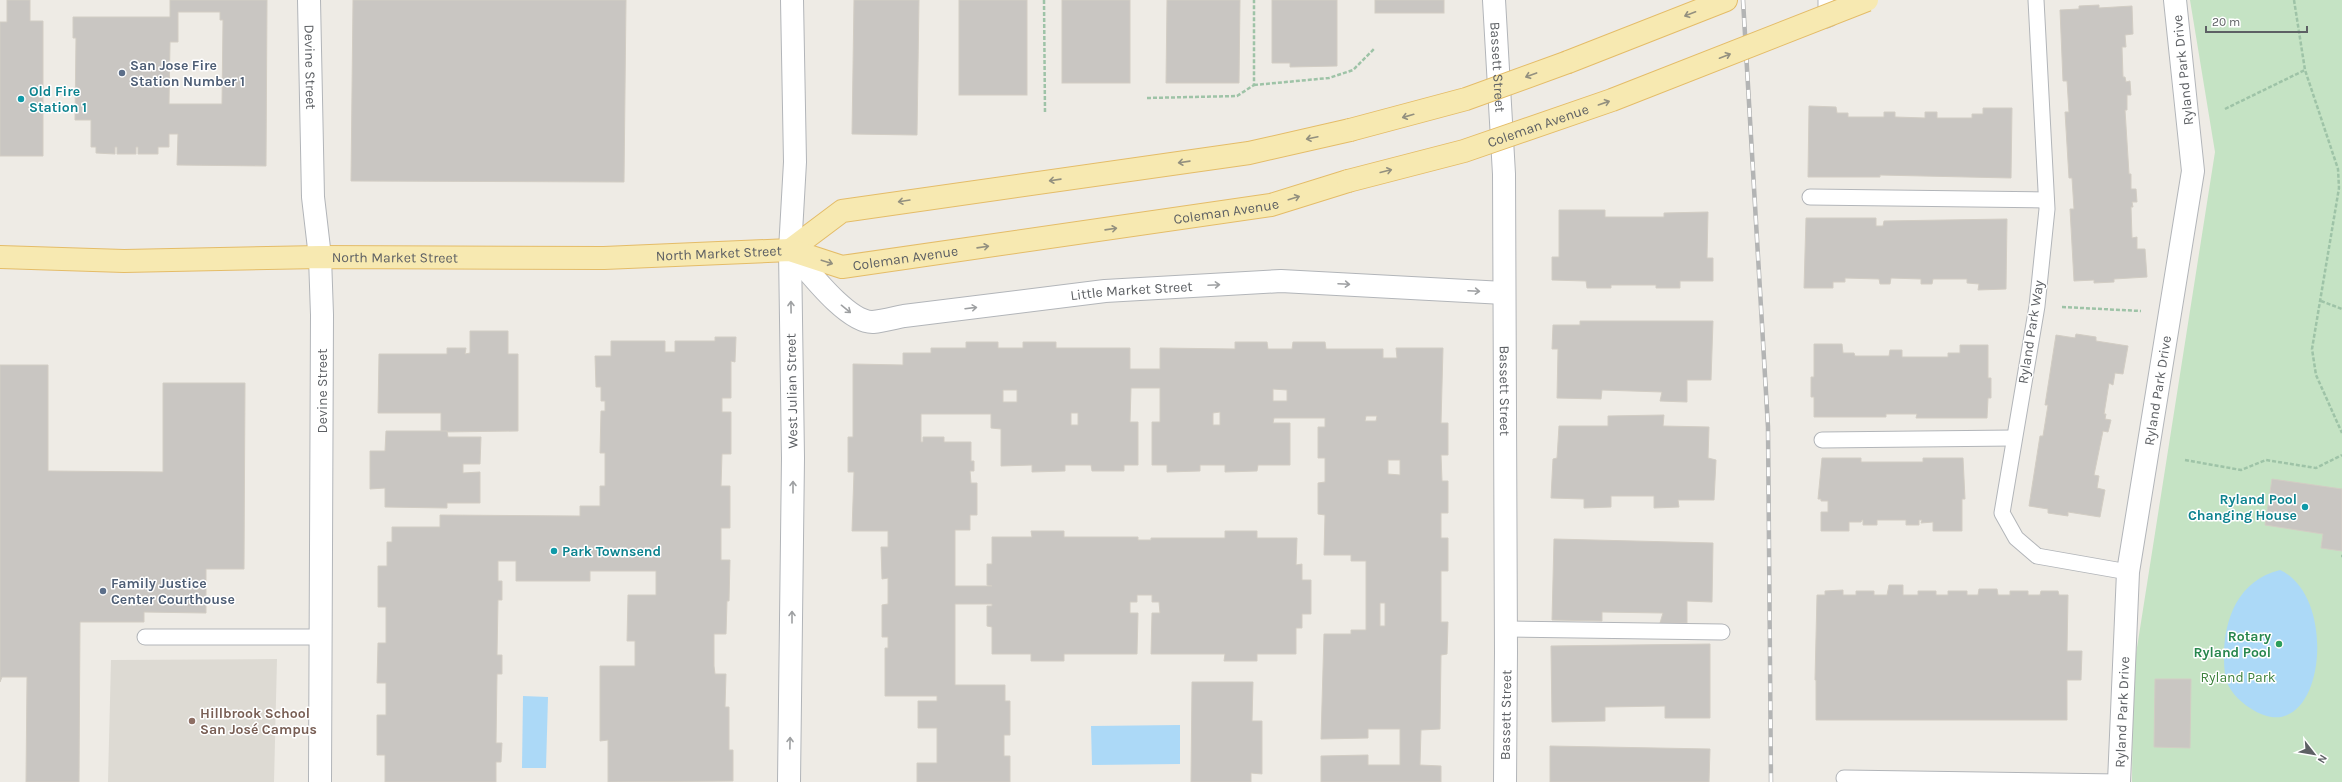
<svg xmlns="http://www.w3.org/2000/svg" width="2342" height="782" viewBox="0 0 2342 782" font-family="Karla,sans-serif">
<rect width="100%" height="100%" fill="#eeebe5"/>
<path fill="#dddad3" d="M277 659 274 782H108L111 660Z"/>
<path fill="#c5e3c4" d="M2190 0H2342V782H2132L2133 673 2215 152Z"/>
<g fill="#acd9f7">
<path d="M2280 570C2342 598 2323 757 2250 708 2239 701 2227 689 2225 675 2220 631 2232 582 2280 570Z"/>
<path d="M523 696 548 697 546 768H522Z"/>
<path d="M1180 725V764L1092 765 1091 726Z"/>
</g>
<g fill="#c9c6c2" stroke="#d2cdc4" fill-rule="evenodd">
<path d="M7 0H30V21H43V156H0V22H7Z"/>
<path d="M170 0H267L266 166 177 165 178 134H169V147H158V154H138V147H136V154H117V147H115V154L96 153V147H91V120H75L76 38H73V17H170ZM178 12H220V20H223L222 104H169L170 42H178Z"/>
<path d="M353 0H626L624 182 351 181Z"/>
<path d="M854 0H919L917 135 852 134Z"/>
<rect x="959" y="0" width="68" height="95"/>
<rect x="1062" y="0" width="68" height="83"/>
<path d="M1167 0H1240L1239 83H1166Z"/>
<path d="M1272 0H1337V66L1290 67V63H1272Z"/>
<rect x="1375" y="0" width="69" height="13"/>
<path d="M2099 5V8L2132 6 2133 34 2125 35 2126 47H2122L2123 77H2125L2126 82 2130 81 2131 95H2127V110H2125L2129 174H2131V189H2136L2137 202H2132L2133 207H2131L2132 238 2137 237V249H2145L2147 277 2114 279V282L2094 283V280L2074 281 2070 209H2074L2072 178H2069L2065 112H2069L2067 81H2063L2060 10 2079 9V6Z"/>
<path d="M1809 106 1836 107 1837 113H1848V117H1884V112H1895V117L1925 118V112H1937V118H1972V114H1983V108H2012L2011 178 1880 175V177H1808Z"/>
<path d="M1559 210H1605V217H1664V213L1708 212 1707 258H1713V281H1680V288H1656V285H1611V288H1587L1586 281 1552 280V257H1559Z"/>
<path d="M1806 218H1876V226H1883L1884 221 2007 219 2006 289 1978 290 1979 284 1967 283V279H1933L1932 284H1921V279L1891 278 1890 284H1880L1879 279 1845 278V282H1833V288H1804Z"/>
<path d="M1580 321H1713L1711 380H1687V402L1660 401 1662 392 1602 390 1601 399 1557 398 1558 349H1552L1553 325H1580Z"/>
<path d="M470 331H508V354H518V431L441 432V413H378L379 354H447V348H466L465 354 470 353Z"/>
<path d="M2076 334 2096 337V341L2128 346 2123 374 2115 373 2113 385 2109 383 2104 414H2106L2105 419 2111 420 2108 432 2103 431 2094 475 2099 476 2097 488 2105 490 2100 517 2068 512V516L2048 513V509L2029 506 2040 436H2043L2048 405H2045L2056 335 2075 338Z"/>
<path d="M715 337H736L735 362 731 361V398H722V412H731V454H722L721 486H730V528H721V560H730L729 601H727L726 634H714V666L715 674H726L725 707H729V750H733V781L608 782V740L600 741V666H635V641H627L628 595H656V571H590V581H516V561H498V581H502V600H498L497 655H502V674H497L496 743H502L501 762H496V782H385V755H377V715H386V683H377L378 643H386V607H378V566H387V542H392V527H440V515L580 516V506H600V486H605V453H600L601 411H605V401H601V387H596L595 356H611V341H665V352H675V341H715Z"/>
<path d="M966 342H998V348H1023V342H1056V348H1130V369H1160V348L1235 349V342H1267L1268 349H1292L1293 342H1325L1326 349H1383V358H1397L1396 348H1443L1441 423H1448V455H1441L1442 481H1448V513H1441V538H1448V571H1441V622H1448L1447 654 1441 655 1440 729 1421 730 1420 765 1441 766V782H1321V756L1368 755V765H1400V729H1368V738L1321 739 1324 634H1351V630H1366V561H1351V555H1324L1325 515 1318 514V483L1325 482V458H1318V427H1325V418H1274L1273 423H1290V465H1258L1257 471 1225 472V465H1200V471L1167 472V465H1152V422H1160V388H1131L1130 422H1138V465H1124V471H1092L1091 465H1065V471L1032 472V465L1001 466V429L991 428V414H921V442H923V437H944V442H971V461H974V471H970L971 483H977V515H970V530H955V586H992L987 585V564H992V537H1032L1031 531H1064V537H1138V540H1151V538H1225V531H1257V538H1297L1296 565 1302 564V580H1311V614H1302V628H1296V654H1257V661H1224L1225 654H1151L1152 613H1160L1159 602H1152V595H1137V602H1130V613H1138L1137 654H1064V661H1031V654H992V627L987 626V606H992V604H955V685H1005V701H1010V735H1004V756H1010V782H917V763H937V728H918V701H937V696H885V648H888V637H882V605L888 604V578L882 579 881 547H888V531H852L854 472H848V437H853V364L903 365V353H931V348H966ZM1273 389 1287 390V401H1273ZM1003 390H1017V402H1003ZM1220 412V425H1213V413ZM1071 413H1078V425H1071ZM1366 416H1377L1376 421H1365ZM1388 460H1400V475L1388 474ZM1380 603H1385V626H1380Z"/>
<path d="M1814 344H1842L1843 353H1854L1855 356H1889L1890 350H1902V357H1948V353H1960V345H1988V378H1991V398H1988L1987 418H1916L1917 414H1886V417H1814V397H1811V377H1814Z"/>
<path d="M0 365H48V471L163 472V383H245L244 569H206V613L144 612V622H80L79 782H26L27 677H2L0 682Z"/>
<path d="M1664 415 1663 426 1709 427 1708 458 1716 460 1714 500H1678L1679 507 1654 508V496H1611V507L1584 508V499L1551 498 1553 459 1557 458 1559 426H1608V416Z"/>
<path d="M386 431H447L448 437H481L480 464H463V473L480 472V503H447V508L385 507V488L370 489V451H385Z"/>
<path d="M1822 458H1861V462H1923V458H1963L1965 499H1962V531H1933V522L1921 523 1922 520H1919V525H1906V520H1877V525H1863V520H1862L1861 522H1849V531H1821V512H1828V501H1821V499H1818Z"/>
<path d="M2272 479 2342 489V551L2321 548 2323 534 2265 525Z"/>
<path d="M1554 539 1713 543 1712 602 1687 601V623H1660L1663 613 1602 612V621L1552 620Z"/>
<path d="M1889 585H1903V595H1918V591H1936V595H1948V591H1967V595H1978L1979 589H1997L1998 595H2010V591H2028V595H2040L2041 591H2058L2059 595H2068L2067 651H2082L2081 680H2067V720H1816V680H1815L1817 595H1825V591L1843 590V595H1856V591H1874V595H1887Z"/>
<path d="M1710 644V718H1665V706L1605 707V721L1552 722 1551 646Z"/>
<path d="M2155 679H2191L2190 748 2154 747Z"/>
<path d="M1192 682H1253L1252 721H1262V774L1251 773V782H1191Z"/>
<path d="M1550 746 1710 749 1709 782H1550Z"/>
</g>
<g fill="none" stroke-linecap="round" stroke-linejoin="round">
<defs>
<g id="service">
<path d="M1826 0V20L1831 18"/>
<path d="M2036 0 2047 209 2037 306 2002 513 2016 538 2037 556 2128 572"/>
<path d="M1810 197 2046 200"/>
<path d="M1822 440 2014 438"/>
<path d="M1506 629 1722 632"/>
<path d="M145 637H321"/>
<path d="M1844 778 2119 782"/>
</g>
<g id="minor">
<path id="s1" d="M309 0 313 197 320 257 322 315 320 782"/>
<path id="s2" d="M792 0 795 162 790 250C807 269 847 323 873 322 883 321 894 318 904 316L1105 291 1281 281 1504 293"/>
<path id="s3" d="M1494 0 1504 174 1506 652 1505 782"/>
<path id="s4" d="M2119 782 2128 572 2193 171 2175 0"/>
</g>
<path id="secondary" d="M789 782 793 458 790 250"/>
<g id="primary">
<path d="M1568 62 1726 0"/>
<path d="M790 250 842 211 1249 153 1350 130"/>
<path id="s5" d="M0 257 124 261 320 257 604 258 790 250 842 267 1271 205 1348 181"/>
</g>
</defs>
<use href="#service" stroke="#b2b5b9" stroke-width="17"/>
<use href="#minor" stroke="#b2b5b9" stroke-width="24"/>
<use href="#secondary" stroke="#b1b4b8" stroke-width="24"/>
<use href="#primary" stroke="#e4bc68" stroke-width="24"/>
<g stroke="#9ec3a7" stroke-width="2.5" stroke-dasharray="4 2" stroke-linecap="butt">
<path d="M1044 0 1045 113"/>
<path d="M2294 0 2305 70 2338 169 2339 188 2312 349 2316 375 2342 433"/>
<path d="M1254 85 1329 78 1353 70 1374 49"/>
<path d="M1147 98 1237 96 1254 85V0"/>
<path d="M2225 109 2305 70"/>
<path d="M2321 301 2342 309"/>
<path d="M2062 307 2141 311"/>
<path d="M2185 460 2241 470 2266 460 2316 468 2342 455"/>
<path d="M2341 556H2342"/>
</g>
<use href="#service" stroke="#fff" stroke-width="15"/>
<use href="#minor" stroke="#fff" stroke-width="22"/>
<use href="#secondary" stroke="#fff" stroke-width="22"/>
<use href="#primary" stroke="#f7e9b1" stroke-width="22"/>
<defs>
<path id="rail" d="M1743 0 1768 427 1771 782"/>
</defs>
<use href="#rail" stroke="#b3b4b4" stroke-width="4.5"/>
<use href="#rail" stroke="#fff" stroke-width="3" stroke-dasharray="9" stroke-linecap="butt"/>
<defs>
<g id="primary-bridge">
<path d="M1350 130 1466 99 1568 62"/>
<path id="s6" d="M1348 181 1464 151 1612 100 1867 0"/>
</g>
</defs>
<use href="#primary-bridge" stroke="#e4bc68" stroke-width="24" stroke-linecap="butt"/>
<use href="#primary-bridge" stroke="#f7e9b1" stroke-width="22"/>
</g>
<defs><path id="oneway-shaft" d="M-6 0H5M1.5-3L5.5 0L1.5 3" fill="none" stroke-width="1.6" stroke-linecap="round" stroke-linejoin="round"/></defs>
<g stroke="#93907f">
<use href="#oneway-shaft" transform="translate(1690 14) rotate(159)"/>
<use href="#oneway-shaft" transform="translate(1725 56) rotate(-21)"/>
<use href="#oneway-shaft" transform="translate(1531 75) rotate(160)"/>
<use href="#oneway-shaft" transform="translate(1604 103) rotate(-19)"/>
<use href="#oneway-shaft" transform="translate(1408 116) rotate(164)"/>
<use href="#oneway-shaft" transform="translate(1312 138) rotate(168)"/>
<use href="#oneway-shaft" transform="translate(1184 162) rotate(172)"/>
<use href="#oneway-shaft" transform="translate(1386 171) rotate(-14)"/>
<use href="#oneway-shaft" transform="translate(1055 180) rotate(172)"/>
<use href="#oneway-shaft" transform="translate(1294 198) rotate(-17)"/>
<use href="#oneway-shaft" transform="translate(904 201) rotate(171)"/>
<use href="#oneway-shaft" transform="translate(1111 229) rotate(-8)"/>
<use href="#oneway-shaft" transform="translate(983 247) rotate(-8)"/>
<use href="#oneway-shaft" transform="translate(827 262) rotate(18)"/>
</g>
<g stroke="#9ea0a2">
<use href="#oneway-shaft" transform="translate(1344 284) rotate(3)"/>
<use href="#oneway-shaft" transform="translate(1214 285) rotate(-3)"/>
<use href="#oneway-shaft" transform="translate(1474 291) rotate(3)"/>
<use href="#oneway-shaft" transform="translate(791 307) rotate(-91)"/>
<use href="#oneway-shaft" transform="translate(971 308) rotate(-7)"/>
<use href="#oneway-shaft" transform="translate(846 309) rotate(39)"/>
<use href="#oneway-shaft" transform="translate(793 487) rotate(-90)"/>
<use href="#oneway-shaft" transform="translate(792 617) rotate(-90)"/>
<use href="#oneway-shaft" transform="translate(790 743) rotate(-89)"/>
</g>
<g fill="#5c6f8a" stroke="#fff" stroke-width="1.5">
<circle cx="122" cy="73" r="4"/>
<circle cx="103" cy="591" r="4"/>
</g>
<g fill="#0f9aa8" stroke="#fff" stroke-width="1.5">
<circle cx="21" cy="99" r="4"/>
<circle cx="2305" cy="507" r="4"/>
<circle cx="554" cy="551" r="4"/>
</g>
<circle fill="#2e9e5b" stroke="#fff" stroke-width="1.5" cx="2279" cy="644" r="4"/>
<circle fill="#8d6e63" stroke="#fff" stroke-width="1.5" cx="192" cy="721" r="4"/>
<g text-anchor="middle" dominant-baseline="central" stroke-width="3" stroke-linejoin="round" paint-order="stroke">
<g font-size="14" font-weight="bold" fill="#4e5e75" stroke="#fff" text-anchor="start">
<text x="130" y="65">San Jose Fire<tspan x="130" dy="16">Station Number 1</tspan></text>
<text x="111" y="583">Family Justice<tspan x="111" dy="16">Center Courthouse</tspan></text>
</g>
<g font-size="14" fill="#5d6064" stroke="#fff">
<text stroke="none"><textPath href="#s1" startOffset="67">Devine Street</textPath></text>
<text stroke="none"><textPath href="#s3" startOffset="67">Bassett Street</textPath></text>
<text transform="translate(2183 70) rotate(-96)">Ryland Park Drive</text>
<text stroke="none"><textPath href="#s6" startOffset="198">Coleman Avenue</textPath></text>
<text stroke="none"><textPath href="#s5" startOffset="1233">Coleman Avenue</textPath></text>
<text stroke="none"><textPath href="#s5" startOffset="719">North Market Street</textPath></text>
<text stroke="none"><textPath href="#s5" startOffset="395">North Market Street</textPath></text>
<text stroke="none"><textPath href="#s5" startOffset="909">Coleman Avenue</textPath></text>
<text stroke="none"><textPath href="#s2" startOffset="623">Little Market Street</textPath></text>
<text transform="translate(2031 332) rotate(-81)">Ryland Park Way</text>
<text stroke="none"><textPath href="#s4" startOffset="394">Ryland Park Drive</textPath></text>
<text transform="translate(322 391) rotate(-90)">Devine Street</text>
<text transform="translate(792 391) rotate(-91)">West Julian Street</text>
<text stroke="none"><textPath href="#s3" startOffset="391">Bassett Street</textPath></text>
<text stroke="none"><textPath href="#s4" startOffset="70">Ryland Park Drive</textPath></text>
<text transform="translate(1506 715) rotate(-89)">Bassett Street</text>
</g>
<g font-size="14" font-weight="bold" fill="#0d838f" stroke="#fff" text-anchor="start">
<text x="29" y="91">Old Fire<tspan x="29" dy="16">Station 1</tspan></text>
<text x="2297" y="499" text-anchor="end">Ryland Pool<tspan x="2297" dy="16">Changing House</tspan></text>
<text x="562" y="551">Park Townsend</text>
</g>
<g font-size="14" font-weight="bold" fill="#27864d" stroke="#fff" text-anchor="end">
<text x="2271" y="636">Rotary<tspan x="2271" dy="16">Ryland Pool</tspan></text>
</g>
<g font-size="14" fill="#3e823e" stroke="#fff">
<text x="2238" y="677">Ryland Park</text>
</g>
<g font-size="14" font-weight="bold" fill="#785e54" stroke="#fff" text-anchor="start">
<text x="200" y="713">Hillbrook School<tspan x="200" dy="16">San José Campus</tspan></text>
</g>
</g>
<g transform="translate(2314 754) rotate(121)" stroke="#ffffff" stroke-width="3" paint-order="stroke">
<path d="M0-3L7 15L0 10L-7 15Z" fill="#5d6064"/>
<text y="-6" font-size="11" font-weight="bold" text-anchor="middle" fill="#5d6064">N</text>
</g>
<path d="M2206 26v6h101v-6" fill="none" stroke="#5d6064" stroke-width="2"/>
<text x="2212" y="26" font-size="12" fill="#5d6064" stroke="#ffffff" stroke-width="3" paint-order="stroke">20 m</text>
</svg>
